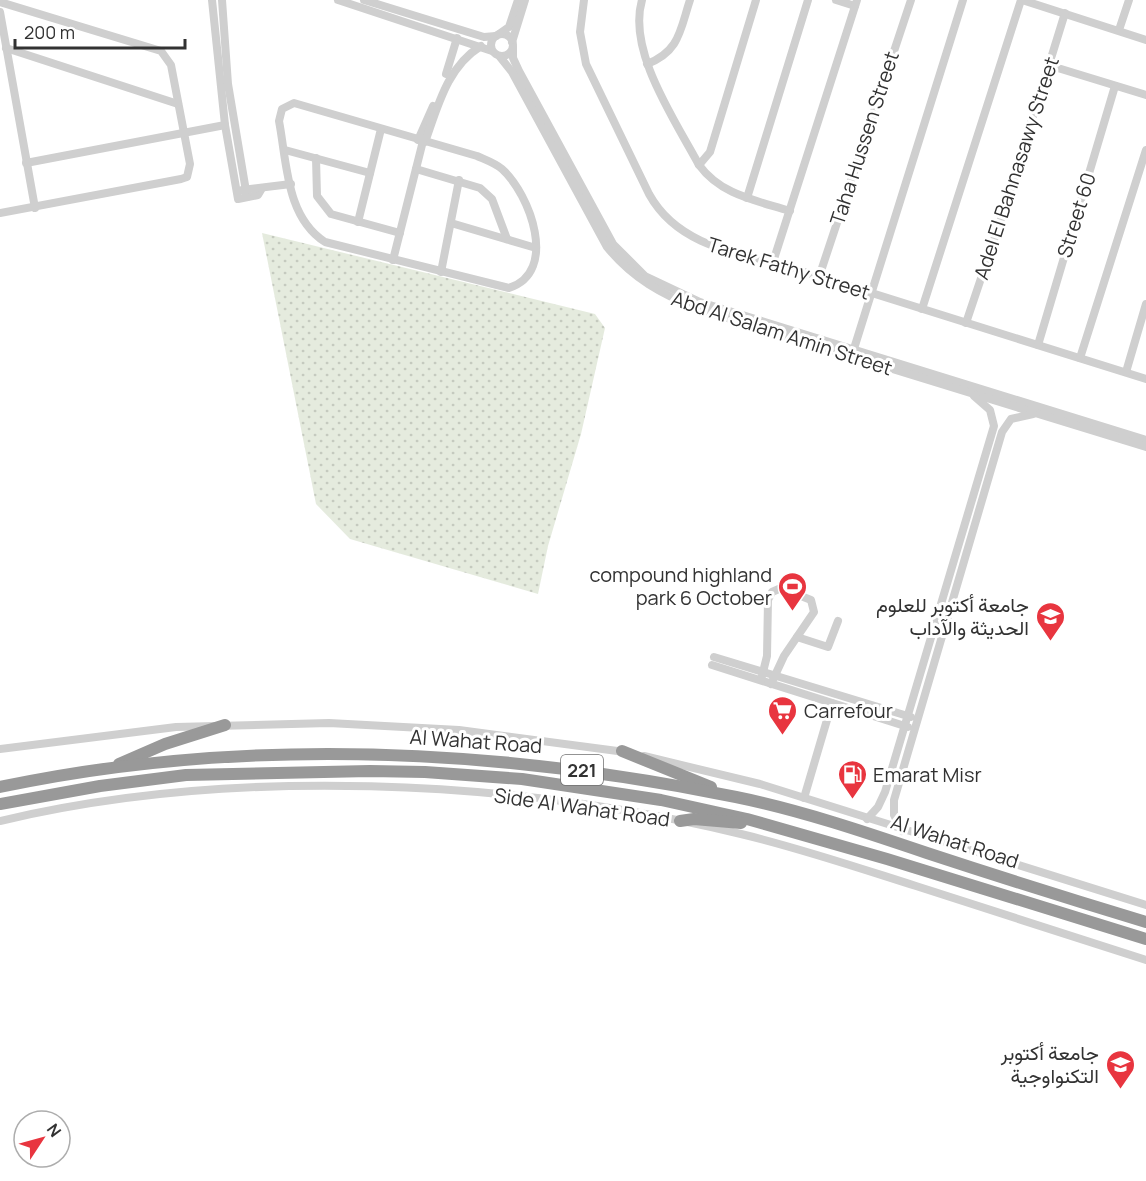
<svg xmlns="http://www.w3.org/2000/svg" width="1146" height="1181" viewBox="0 0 1146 1181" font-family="Manrope,Vazirmatn,sans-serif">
<defs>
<pattern id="grass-dots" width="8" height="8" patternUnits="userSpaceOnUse" patternTransform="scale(1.5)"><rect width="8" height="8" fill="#e5ebde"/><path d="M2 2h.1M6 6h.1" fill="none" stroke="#c5cabf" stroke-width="1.8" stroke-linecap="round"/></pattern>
</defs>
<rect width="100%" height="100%" fill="#fff"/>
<path fill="url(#grass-dots)" d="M262 233 595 314 605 328 581 434 548 546 538 594 350 539 316 504Z"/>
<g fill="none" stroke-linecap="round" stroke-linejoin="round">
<g stroke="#cfcfcf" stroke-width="8">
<path d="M212 0 225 125 238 199 258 195 261 190"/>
<path d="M222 0 228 84 247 197"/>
<path d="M338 0 492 51"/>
<path d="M364 0 484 37 496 36"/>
<path d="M584 0 580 32 586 64 649 194C675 241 725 251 773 262L1146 379"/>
<path d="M642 0C627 51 675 120 699 165 721 195 755 200 790 211"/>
<path d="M836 0 855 6"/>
<path d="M1022 0 1146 40"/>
<path d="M0 2 161 51 171 65 190 164 187 177 181 179 0 213"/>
<path d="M0 12 35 208"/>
<path d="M1119 30 1129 0"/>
<circle cx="502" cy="45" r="11"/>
<path d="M499 34 509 27 518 0"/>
<path d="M512 42 525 0"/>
<path d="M513 47V58L519 71 613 244 645 276 700 302 1146 440"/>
<path d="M6 48 178 104"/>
<path d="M500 57 512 72 607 247C633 279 662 294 698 309L1146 447"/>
<path d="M647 64C680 51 680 30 690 0"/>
<path d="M1048 65 1146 95"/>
<path d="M446 74 457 38"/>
<path d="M294 103 477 156C486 160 495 163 502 169 530 194 559 272 509 288L325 242C286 217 287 163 279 121L282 109Z"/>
<path d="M418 140 433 106"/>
<path d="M425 142C438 106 447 67 481 46"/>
<path d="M285 150 370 173"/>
<path d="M316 158 317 196 331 214 400 233"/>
<path d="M26 163 225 125"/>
<path d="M699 165 710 152 756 0"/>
<path d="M416 169 480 188 492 199 507 239"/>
<path d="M242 190 291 184"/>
<path d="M747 198 808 0"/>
<path d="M358 222 381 129"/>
<path d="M451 223 536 248"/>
<path d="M393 260 423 141"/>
<path d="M773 262 857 0"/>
<path d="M441 272 459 180"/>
<path d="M819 277 911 0"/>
<path d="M922 309 1021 0"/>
<path d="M966 323 1005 207 1065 13"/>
<path d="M1038 345 1115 86"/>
<path d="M852 355 963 0"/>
<path d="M1080 358 1146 150"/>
<path d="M1126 372 1146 304"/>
<path d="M797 637 828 647 838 621"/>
<path d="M714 657 911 717"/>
<path d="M712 665 908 727"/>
<path d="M761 680 767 656 768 600 772 592 781 588 811 600 814 612 784 656 771 684"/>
<path d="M0 749 176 727 329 723 459 730 625 752"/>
<path d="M644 756 760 784 1146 905"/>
<path d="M804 798 832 703"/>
<path d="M867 819 878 807 885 792 994 426 990 410 974 396"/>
<path d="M0 821C231 766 511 779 741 834 800 848 859 868 916 886 993 911 1070 935 1146 960"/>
<path d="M902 831 894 815V800L1002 432 1011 419 1033 414"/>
</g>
<g stroke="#999" stroke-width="12">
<path d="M622 751 711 787"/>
<path d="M119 764 165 744 225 725"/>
<path d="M0 787C242 736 494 748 736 797 800 810 865 832 927 853 1000 877 1073 900 1146 922"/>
<path d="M0 804 100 786 186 775 370 771 425 772 522 779 661 800 747 819 887 859 1146 939"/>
<path d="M680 821 694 819 741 823"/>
</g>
</g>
<defs>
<symbol id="stadium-pin" viewBox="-11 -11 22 30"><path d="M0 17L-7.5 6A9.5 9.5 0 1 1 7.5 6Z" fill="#e8353f" stroke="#fff"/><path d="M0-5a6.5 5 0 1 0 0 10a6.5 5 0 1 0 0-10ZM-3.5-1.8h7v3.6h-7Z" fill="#fff"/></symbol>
<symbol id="university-pin" viewBox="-11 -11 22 30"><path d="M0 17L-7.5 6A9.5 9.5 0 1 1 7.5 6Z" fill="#e8353f" stroke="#fff"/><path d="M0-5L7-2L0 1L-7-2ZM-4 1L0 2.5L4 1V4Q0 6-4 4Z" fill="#fff"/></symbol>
<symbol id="supermarket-pin" viewBox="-11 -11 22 30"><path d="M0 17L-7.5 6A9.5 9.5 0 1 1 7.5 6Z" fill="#e8353f" stroke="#fff"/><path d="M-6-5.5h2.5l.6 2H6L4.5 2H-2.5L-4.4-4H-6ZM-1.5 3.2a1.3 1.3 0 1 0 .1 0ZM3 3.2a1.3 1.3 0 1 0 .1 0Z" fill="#fff"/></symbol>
<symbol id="fuel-pin" viewBox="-11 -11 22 30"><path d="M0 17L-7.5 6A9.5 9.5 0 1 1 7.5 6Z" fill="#e8353f" stroke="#fff"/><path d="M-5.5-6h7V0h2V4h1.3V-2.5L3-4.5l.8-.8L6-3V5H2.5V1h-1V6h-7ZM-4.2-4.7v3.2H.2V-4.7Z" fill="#fff"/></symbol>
</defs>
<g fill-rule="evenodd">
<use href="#stadium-pin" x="776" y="570" width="33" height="45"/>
<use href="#university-pin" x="1034" y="600" width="33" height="45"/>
<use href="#supermarket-pin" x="766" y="694" width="33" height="45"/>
<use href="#fuel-pin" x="836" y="758" width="33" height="45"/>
<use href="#university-pin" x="1104" y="1048" width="33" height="45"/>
</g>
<g text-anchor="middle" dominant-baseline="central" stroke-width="6" stroke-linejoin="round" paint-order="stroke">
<rect fill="#fff" stroke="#707070" stroke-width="1.5" x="561" y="755" width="42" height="30" rx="4.5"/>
<g font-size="18" font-weight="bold" fill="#323232">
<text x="582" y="770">221</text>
</g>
<g font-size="20" fill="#323232" stroke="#fff">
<text transform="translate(864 138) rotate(-72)">Taha Hussen Street</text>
<text transform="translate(1016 168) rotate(-72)">Adel El Bahnasawy Street</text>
<text transform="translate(1076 215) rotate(-73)">Street 60</text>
<text transform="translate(789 268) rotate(17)">Tarek Fathy Street</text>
<text transform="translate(782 333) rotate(18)">Abd Al Salam Amin Street</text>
<text transform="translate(476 741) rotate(4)">Al Wahat Road</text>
<text transform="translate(582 807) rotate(8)">Side Al Wahat Road</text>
<text transform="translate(955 841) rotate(18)">Al Wahat Road</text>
</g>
<g font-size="20" fill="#323232" stroke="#fff" text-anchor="end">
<text x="772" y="574">compound highland<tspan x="772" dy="23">park 6 October</tspan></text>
<text x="1029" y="604">جامعة أكتوبر للعلوم<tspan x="1029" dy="23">الحديثة والآداب</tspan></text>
<text x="804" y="710" text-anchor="start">Carrefour</text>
<text x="873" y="774" text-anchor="start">Emarat Misr</text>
<text x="1099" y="1052">جامعة أكتوبر<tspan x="1099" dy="23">التكنواوجية</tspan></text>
</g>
</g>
<g transform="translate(42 1139) rotate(54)"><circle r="28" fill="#ffffff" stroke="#adadad" stroke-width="1.5"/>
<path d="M0-4.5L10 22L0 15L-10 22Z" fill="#e8353f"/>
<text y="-9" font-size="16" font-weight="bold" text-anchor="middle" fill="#323232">N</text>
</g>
<path d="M15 39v9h170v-9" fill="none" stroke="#323232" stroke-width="3"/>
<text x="24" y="39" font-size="18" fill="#323232" stroke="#ffffff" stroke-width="4.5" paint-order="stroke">200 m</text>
</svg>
